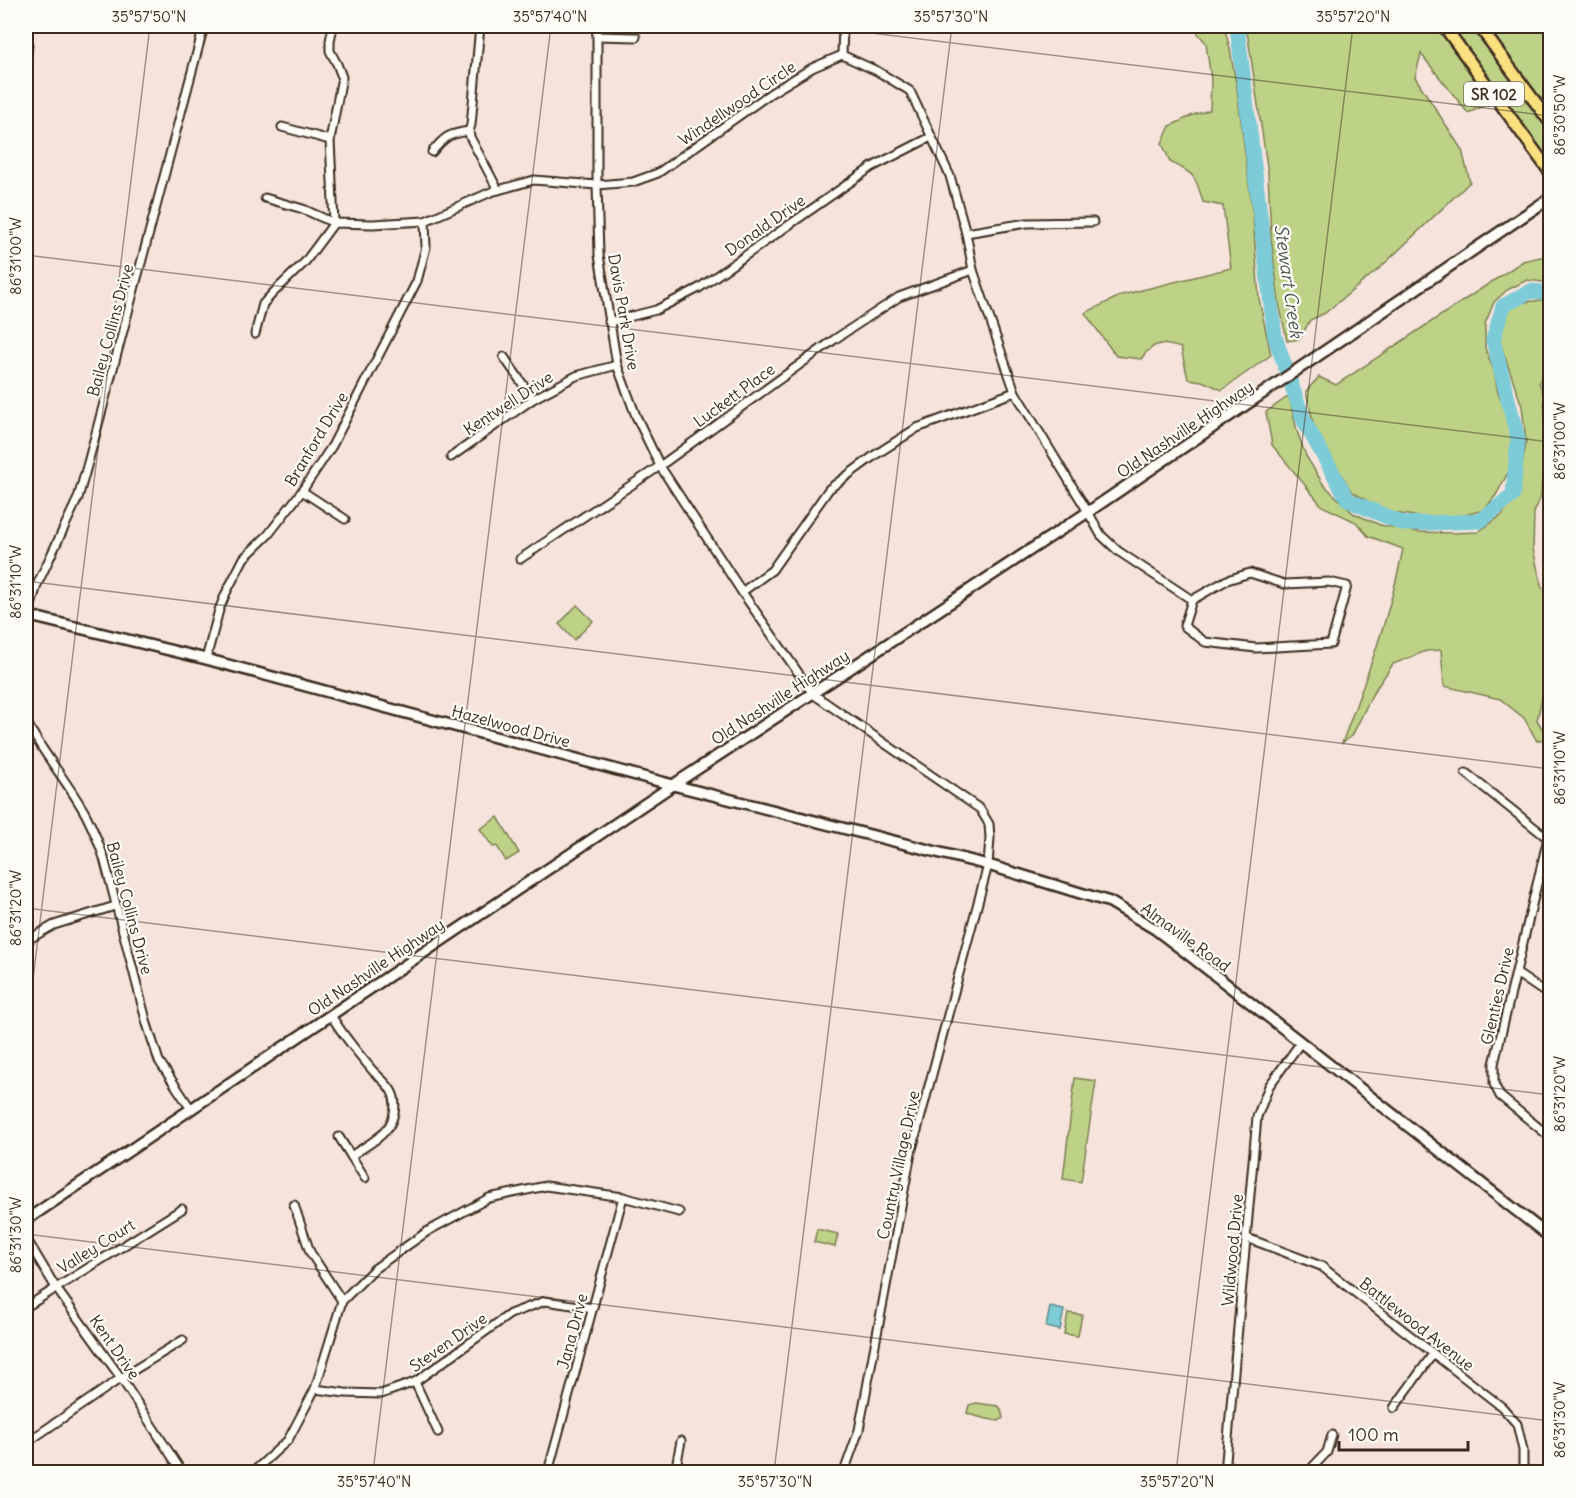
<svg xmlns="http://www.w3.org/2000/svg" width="1576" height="1498" viewBox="0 0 1576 1498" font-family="Delius,sans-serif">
<rect width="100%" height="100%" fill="#f6e4dc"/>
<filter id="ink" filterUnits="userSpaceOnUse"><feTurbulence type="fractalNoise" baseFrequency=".0167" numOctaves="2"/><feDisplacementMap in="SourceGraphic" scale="12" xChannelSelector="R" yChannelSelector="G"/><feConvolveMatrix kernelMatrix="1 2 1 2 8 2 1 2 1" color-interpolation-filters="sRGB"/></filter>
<g filter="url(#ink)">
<g fill="#bed287" stroke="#7c7e52" stroke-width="1.5">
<path d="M1145 26H1224L1230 49 1237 89 1253 217 1259 299 1271 355 1222 390 1202 381 1188 379 1181 348C1161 342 1154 341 1141 359L1116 356 1085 313 1122 295 1231 268 1223 206 1203 202C1196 176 1194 173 1170 162L1162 143 1170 126 1193 115 1210 110 1211 80 1206 43 1192 26 1157 28Z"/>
<path d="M1244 26H1550V159L1544 163 1498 100 1468 113 1421 54 1415 77 1462 150 1470 182 1381 267 1325 313 1310 320 1300 339 1287 341 1279 303 1271 237 1268 173 1248 37Z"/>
<path d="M1545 256 1550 262V283L1527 280 1507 290 1494 302 1485 324V348L1494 371 1498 393 1509 419 1513 444 1510 469 1496 495 1484 510 1457 517H1420L1384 511 1351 491 1314 427 1306 391 1319 377 1336 385 1523 261Z"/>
<path d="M1541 300 1550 302V364L1544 370 1539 383 1544 395 1547 466 1542 479 1541 496 1534 513 1533 549 1542 588 1550 589V690L1542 698 1537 720 1548 738 1537 741 1524 718 1500 699 1444 686 1441 650 1426 651 1393 664 1373 693 1352 736 1342 743C1366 679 1390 616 1403 549L1368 536 1356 522 1322 506 1272 445 1266 412 1289 396 1297 431 1306 456 1323 484 1353 513 1380 525 1419 532 1452 533 1478 532 1502 515 1519 485 1526 442 1522 406 1499 340 1505 313 1519 303Z"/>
<path d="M577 605 593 621 574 640 559 624Z"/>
<path d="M498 817 519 853 506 861 497 846 493 847 480 829Z"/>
<path d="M1075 1078 1096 1081 1081 1182 1063 1179Z"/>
<path d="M817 1229 838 1234 835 1247 814 1242Z"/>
<path d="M1068 1313 1082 1315 1078 1336 1064 1334Z"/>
<path d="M976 1403 998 1406 1001 1409 1003 1418 999 1421C988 1419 978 1418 967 1413L969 1405Z"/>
</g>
<path fill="#7bcbd7" stroke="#618b8d" stroke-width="1.5" d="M1050 1307 1064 1310 1060 1330 1046 1327Z"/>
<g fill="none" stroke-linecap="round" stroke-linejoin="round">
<path stroke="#7bcbd7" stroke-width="15" d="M1237 26 1275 337 1304 421 1348 500 1404 524 1480 521 1513 495 1518 439 1493 340 1503 306 1531 291 1550 293"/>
<defs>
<g id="street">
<path d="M480 26 471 125 469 131 470 137 498 190"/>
<path d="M596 26 597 36V185L599 255 617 365 636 416 660 466 742 592 813 694 980 809 989 824 990 838 988 865 911 1153 859 1430 844 1472"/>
<path d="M597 36 636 37"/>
<path d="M842 55 843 26"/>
<path d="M26 65 28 45 27 26"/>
<path d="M282 127 330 140"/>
<path d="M432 152C445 136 449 134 469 131"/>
<path d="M265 198 303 209 334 223 330 140 342 77 337 64 330 51V41L333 26"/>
<path d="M966 233 1027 223 1093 222"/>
<path d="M609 322 656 310 699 288 872 167 931 137"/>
<path d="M255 334 263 304 274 292 305 262 334 223 373 224 425 221 491 192 534 180 597 185 633 182 658 173 771 93 812 68 842 55 877 71 910 91 950 176 966 233 973 270 1015 392 1088 512 1101 535 1118 551 1192 600 1184 626 1205 642 1256 648 1331 644 1347 586 1329 582 1284 584 1250 573 1227 580 1192 600"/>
<path d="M504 357 533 399"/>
<path d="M451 457 533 399 576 376 617 365"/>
<path d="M302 491 345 519"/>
<path d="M520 559 660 466 835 339 899 297 973 270"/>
<path d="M742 592 772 570 829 489 875 455 917 428 1015 392"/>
<path d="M26 636 28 616 37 585 78 498 89 459 204 26"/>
<path d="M206 659 219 610 226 593 244 558 268 535 302 491 332 446 417 281 426 247 425 221"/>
<path d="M26 721C43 754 68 782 86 815 93 829 99 843 104 858L147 1024 159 1061 191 1109"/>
<path d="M1466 773 1550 840"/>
<path d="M1548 838 1494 1064V1084L1500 1096 1550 1137"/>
<path d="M26 941 54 925 115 906"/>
<path d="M1516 973 1550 996"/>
<path d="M331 1015C343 1036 358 1053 373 1071 379 1077 388 1084 392 1092 398 1104 394 1122 385 1131 377 1141 362 1148 351 1156L339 1137"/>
<path d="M351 1156 365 1178"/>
<path d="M294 1205 310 1252 342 1301"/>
<path d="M26 1238 56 1288 121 1378 182 1472"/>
<path d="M1247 1238 1321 1266 1502 1407 1517 1424 1523 1450V1472"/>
<path d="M26 1307 182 1209"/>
<path d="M415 1382 438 1432"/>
<path d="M315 1389 345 1393 381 1394 415 1382 510 1314 545 1301 593 1308"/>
<path d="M1394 1408 1433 1354"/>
<path d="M26 1443 121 1378 183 1340"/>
<path d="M1524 1470 1534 1472"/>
<path d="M253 1472 288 1440 315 1389 342 1301 374 1269 428 1231 489 1198 546 1186 623 1197 679 1212"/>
<path d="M548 1472 623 1197"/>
<path d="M675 1472 681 1441"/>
<path d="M1225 1472 1257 1117 1269 1086 1301 1042"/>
<path d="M1308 1472 1327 1452 1332 1435"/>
</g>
<g id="secondary">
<path d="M26 615 206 659 673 785 988 865 1110 902 1155 929 1184 951 1550 1237"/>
<path d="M26 1220 673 785 1088 512 1550 198"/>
</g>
<g id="primary">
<path d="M1444 26 1550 172"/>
<path d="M1479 26 1550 122"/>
</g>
</defs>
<use href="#street" stroke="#3b2a1e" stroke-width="11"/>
<use href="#secondary" stroke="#3b2a1e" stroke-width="14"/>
<use href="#primary" stroke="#3b2a1e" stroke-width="15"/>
<use href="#street" stroke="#fdfcf7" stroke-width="7"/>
<use href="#secondary" stroke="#fdfcf7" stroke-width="9"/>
<use href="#primary" stroke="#fbe080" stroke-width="10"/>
</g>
</g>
<path fill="none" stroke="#3b2a1e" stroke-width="1.5" stroke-opacity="0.45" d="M814 26 1550 116M26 255 1550 442M26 581 1550 769M26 908 1550 1095M26 1036 150 26M26 1234 1550 1421M373 1472 551 26M774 1472 952 26M1176 1472 1353 26"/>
<g text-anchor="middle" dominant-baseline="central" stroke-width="4.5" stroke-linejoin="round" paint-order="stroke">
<rect fill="#fdfcf7" stroke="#75695f" stroke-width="1.5" x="1464" y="82" width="60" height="24" rx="4.5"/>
<g font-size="15" font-weight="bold" fill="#3b2a1e">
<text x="1494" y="94">SR 102</text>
</g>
<g font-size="16" fill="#3b2a1e" stroke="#fdfcf7">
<text transform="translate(737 103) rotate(-34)">Windellwood Circle</text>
<text transform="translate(765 225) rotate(-35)">Donald Drive</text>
<text transform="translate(624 312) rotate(80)">Davis Park Drive</text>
<text transform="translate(110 330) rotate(-75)">Bailey Collins Drive</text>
<text transform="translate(734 395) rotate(-36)">Luckett Place</text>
<text transform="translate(508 403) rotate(-33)">Kentwell Drive</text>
<text transform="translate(1185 429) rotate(-34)">Old Nashville Highway</text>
<text transform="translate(316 439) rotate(-59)">Branford Drive</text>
<text transform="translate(780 697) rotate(-33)">Old Nashville Highway</text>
<text transform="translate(511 726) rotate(15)">Hazelwood Drive</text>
<text transform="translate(130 908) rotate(75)">Bailey Collins Drive</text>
<text transform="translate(1186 937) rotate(36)">Almaville Road</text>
<text transform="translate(376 967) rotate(-34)">Old Nashville Highway</text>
<text transform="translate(1497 996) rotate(-77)">Glenties Drive</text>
<text transform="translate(898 1165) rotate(-78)">Country Village Drive</text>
<text transform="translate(96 1246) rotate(-32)">Valley Court</text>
<text transform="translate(1232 1250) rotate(-85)">Wildwood Drive</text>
<text transform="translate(1417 1324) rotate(38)">Battlewood Avenue</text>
<text transform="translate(572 1331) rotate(-75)">Jana Drive</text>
<text transform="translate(448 1342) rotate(-35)">Steven Drive</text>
<text transform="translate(115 1347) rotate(55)">Kent Drive</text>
</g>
<g font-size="18" font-style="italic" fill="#4e5a56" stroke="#fdfcf7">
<text transform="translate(1289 281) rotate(82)">Stewart Creek</text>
</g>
</g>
<rect width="1576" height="1498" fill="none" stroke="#fdfcf7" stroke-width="66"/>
<path d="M1339 1441v9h129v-9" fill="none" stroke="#3b2a1e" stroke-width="3"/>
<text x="1348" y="1441" font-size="18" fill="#3b2a1e" stroke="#fdfcf7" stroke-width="4.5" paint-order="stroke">100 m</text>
<rect x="33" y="33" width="1510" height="1432" fill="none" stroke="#3b2a1e" stroke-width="2"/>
<g font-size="15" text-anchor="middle" fill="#3b2a1e">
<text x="149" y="22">35°57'50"N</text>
<text x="550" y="22">35°57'40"N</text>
<text x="951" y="22">35°57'30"N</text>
<text x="1353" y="22">35°57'20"N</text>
<text transform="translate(1560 115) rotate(-90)" y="5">86°30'50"W</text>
<text transform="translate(16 256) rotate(-90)" y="5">86°31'00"W</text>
<text transform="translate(1560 441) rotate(-90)" y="5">86°31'00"W</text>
<text transform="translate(16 582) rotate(-90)" y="5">86°31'10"W</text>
<text transform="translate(1560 768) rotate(-90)" y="5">86°31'10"W</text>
<text transform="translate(16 908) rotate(-90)" y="5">86°31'20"W</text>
<text transform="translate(1560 1094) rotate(-90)" y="5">86°31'20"W</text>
<text transform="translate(16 1235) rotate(-90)" y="5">86°31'30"W</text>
<text transform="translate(1560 1420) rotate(-90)" y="5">86°31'30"W</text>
<text x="374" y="1487">35°57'40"N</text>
<text x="775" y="1487">35°57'30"N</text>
<text x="1177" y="1487">35°57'20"N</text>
</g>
</svg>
